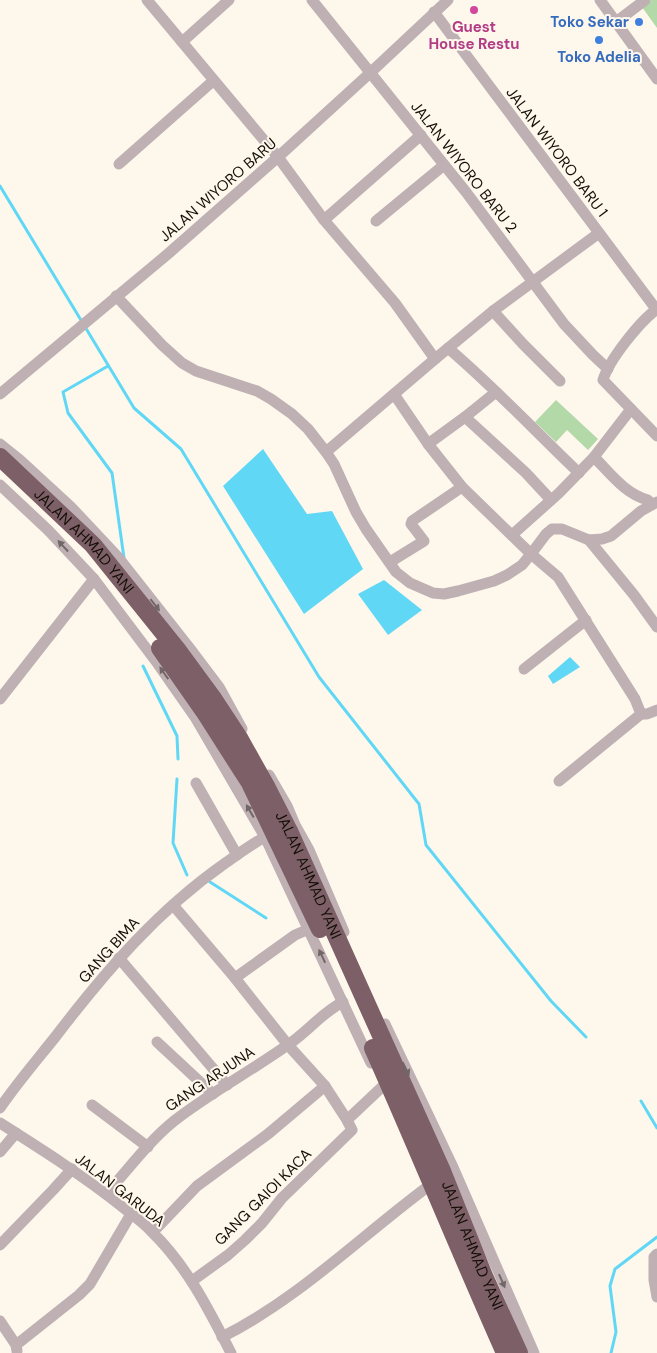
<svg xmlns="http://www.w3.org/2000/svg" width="657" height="1353" viewBox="0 0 657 1353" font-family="'DM Sans',sans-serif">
<rect width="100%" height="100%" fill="#fef7ec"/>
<g fill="#b3d9a9">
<path d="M651 0H657V28L642 7Z"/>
<path d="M556 400 598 439 588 450 567 430 556 442 535 422Z"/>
</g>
<g fill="#60d8f5">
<path d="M263 449 307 514 332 511 363 569 304 614 223 486Z"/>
<path d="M384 580 422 610 388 635 358 594Z"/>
<path d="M570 657 580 667 553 684 548 676Z"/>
</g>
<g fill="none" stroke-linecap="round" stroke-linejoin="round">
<g stroke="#60d8f5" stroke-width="3">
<path d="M0 186 134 408 181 449 319 677 419 804 426 845 551 1001 586 1037"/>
<path d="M108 366 63 392 68 413 112 473 124 558"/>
<path d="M143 666 177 736 178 759"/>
<path d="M177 779 173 843 187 875"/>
<path d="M210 882 266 918"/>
<path d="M641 1101 657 1128"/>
<path d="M611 1353 616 1332 610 1286 615 1269 657 1237"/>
</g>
<g stroke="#bfb0b4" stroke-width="11">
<path d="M147 0 278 157 324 220 395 303 435 359"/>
<path d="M312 0 466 192 564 324 593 355 608 369"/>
<path d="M600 0 657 79"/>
<path d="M434 12 656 309"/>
<path d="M616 22 645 0"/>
<path d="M182 42 229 0"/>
<path d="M119 164 213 81"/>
<path d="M324 220 421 135"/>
<path d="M376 221 444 165"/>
<path d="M116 296 162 345 182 363 196 371 257 391 271 399 292 414 308 429 326 452 334 464 356 512 366 529 396 572 410 583 433 593 444 594 458 591 494 581 507 575 522 565 531 554 546 534 552 529H562L589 540 602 539 611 536 641 511 657 502"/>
<path d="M657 309C640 321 609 360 603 380L657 436"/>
<path d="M493 311 523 344 560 381"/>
<path d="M448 348C494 387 535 431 579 473"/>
<path d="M496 392 465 417 526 473 551 500"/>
<path d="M0 394 169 253 278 157 370 73 448 0"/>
<path d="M394 394 428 444 462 487 531 554 558 577 635 699 641 714 559 781"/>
<path d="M0 444 20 460 71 507 117 556 191 650 219 687 242 729"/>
<path d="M428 444 465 417"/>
<path d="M326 452 435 359 493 311 599 233"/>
<path d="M594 457 631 409"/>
<path d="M0 485 48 530 94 579 158 664 195 717 265 837 371 1063"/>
<path d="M512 535 559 493 594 457C610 473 625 494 648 500L651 505"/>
<path d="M589 540 634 595 657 627"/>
<path d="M390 562 424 541 411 524 412 521 462 487"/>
<path d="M524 669 586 620"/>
<path d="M0 699 94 579"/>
<path d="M641 714H647L657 710"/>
<path d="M269 775 287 806 295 825 309 850 344 932"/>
<path d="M196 783 237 855"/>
<path d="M173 905 235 978 288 1045 325 1086 347 1120 352 1130 282 1198 262 1223 245 1240 228 1255 192 1281"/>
<path d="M119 958 227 1085"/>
<path d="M235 978 295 935 309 929"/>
<path d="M385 1024 452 1165 534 1353"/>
<path d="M157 1042 213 1094"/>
<path d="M92 1105 148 1147"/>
<path d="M0 1108C17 1083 37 1060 56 1036 105 972 157 911 224 864 237 855 250 845 265 837"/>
<path d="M347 1120 382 1087"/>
<path d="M0 1123C41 1149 82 1175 120 1205 131 1214 143 1222 152 1232 187 1266 209 1310 231 1353"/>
<path d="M0 1152 16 1133"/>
<path d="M106 1194C128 1170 148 1142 174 1121 210 1093 251 1071 289 1044 307 1032 324 1011 343 1002"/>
<path d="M153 1232 197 1186 268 1134 325 1086"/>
<path d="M0 1245 53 1190 72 1169"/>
<path d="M657 1254 654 1257V1280L657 1297"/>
<path d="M0 1321 16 1345 17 1351"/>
<path d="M222 1337C298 1299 359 1238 426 1188"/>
<path d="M16 1345 79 1295 90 1284 131 1214"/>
</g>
<g stroke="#7c5f67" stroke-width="18">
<path id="s1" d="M0 457 93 545 179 652 212 697 239 738 267 788 289 831 442 1171 484 1276 519 1353"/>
<path d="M160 648 204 711 250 783 320 929"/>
<path d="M373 1048C418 1149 460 1252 505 1353"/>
</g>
</g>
<defs><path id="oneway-solid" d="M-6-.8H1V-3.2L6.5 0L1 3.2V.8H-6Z" transform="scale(1.25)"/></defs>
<g fill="#726766">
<use href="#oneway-solid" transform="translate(63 546) rotate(-133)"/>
<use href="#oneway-solid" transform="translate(155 605) rotate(52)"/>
<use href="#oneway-solid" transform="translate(164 673) rotate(-125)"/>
<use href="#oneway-solid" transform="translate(250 811) rotate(-120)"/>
<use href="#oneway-solid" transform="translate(322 956) rotate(-115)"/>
<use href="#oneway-solid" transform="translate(406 1069) rotate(64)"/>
<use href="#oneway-solid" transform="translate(502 1281) rotate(66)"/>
</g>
<circle fill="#d1479c" stroke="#fef7ec" stroke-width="2" cx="474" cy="10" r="5"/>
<g fill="#3f7fe0" stroke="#fef7ec" stroke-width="2">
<circle cx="639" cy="22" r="5"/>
<circle cx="599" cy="40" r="5"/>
</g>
<g text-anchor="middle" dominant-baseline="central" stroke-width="4" stroke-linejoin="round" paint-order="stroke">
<g font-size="15" font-weight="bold" fill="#366cbe" stroke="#fef7ec" text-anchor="end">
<text x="629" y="22">Toko Sekar</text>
<text x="599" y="57" text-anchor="middle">Toko Adelia</text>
</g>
<g font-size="15" font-weight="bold" fill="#b23c85" stroke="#fef7ec">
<text x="474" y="27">Guest<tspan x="474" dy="17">House Restu</tspan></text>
</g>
<g font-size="15" fill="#140e06" stroke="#fef7ec">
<text transform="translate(557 152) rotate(53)">JALAN WIYORO BARU 1</text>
<text transform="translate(464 167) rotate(52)">JALAN WIYORO BARU 2</text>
<text transform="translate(218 190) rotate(-41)">JALAN WIYORO BARU</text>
<text stroke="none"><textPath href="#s1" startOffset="119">JALAN AHMAD YANI</textPath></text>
<text stroke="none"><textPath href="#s1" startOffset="524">JALAN AHMAD YANI</textPath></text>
<text transform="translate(109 950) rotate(-48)">GANG BIMA</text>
<text transform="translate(210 1079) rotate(-34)">GANG ARJUNA</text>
<text transform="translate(120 1190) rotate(38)">JALAN GARUDA</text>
<text transform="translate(263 1197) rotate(-45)">GANG GAIOI KACA</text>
<text stroke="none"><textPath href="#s1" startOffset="929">JALAN AHMAD YANI</textPath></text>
</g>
</g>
</svg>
